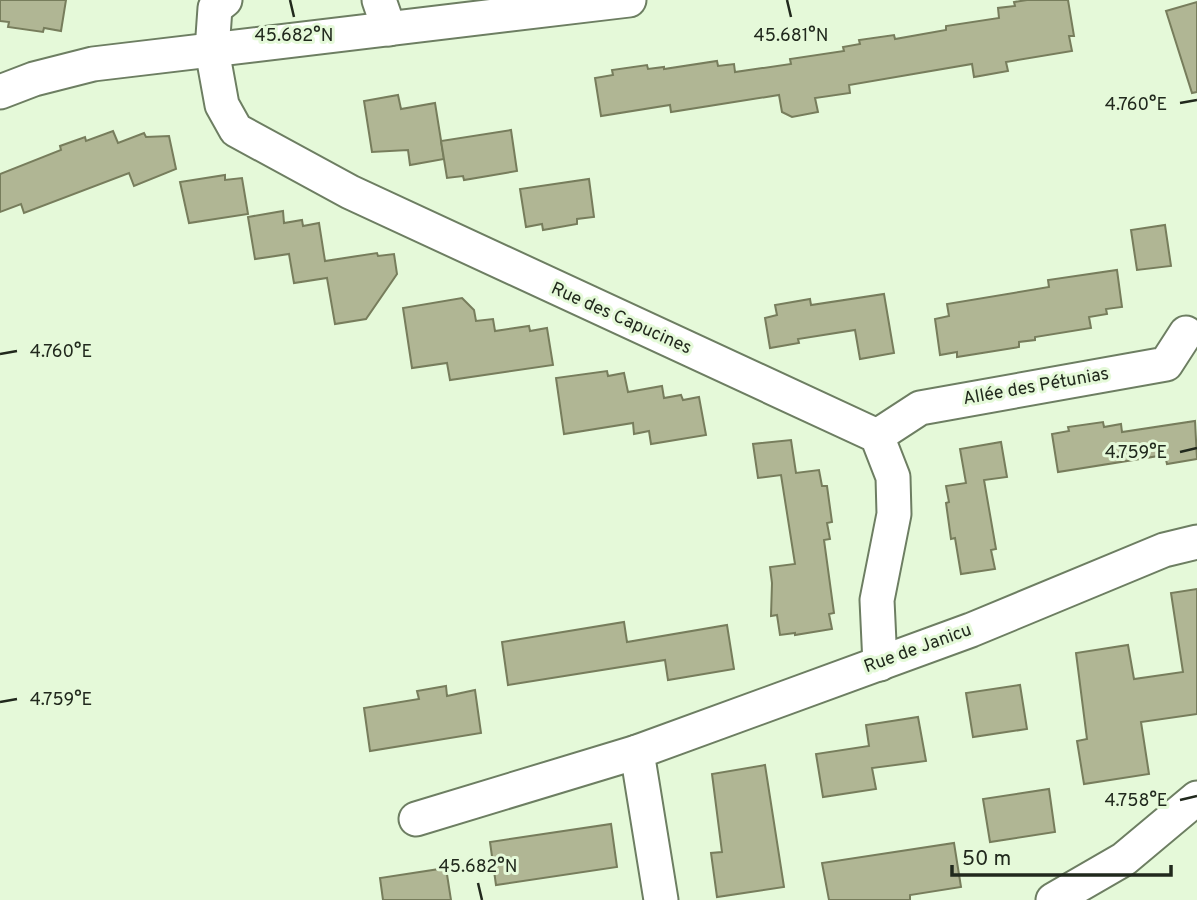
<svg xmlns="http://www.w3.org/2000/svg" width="1197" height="900" viewBox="0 0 1197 900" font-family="Overpass,sans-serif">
<rect width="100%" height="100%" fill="#e5f9d9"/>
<g fill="#b0b694" stroke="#777d5c" stroke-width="2">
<path d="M0 0H66L61 31 44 28 43 32 8 27 9 22 0 21Z"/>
<path d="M1027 0H1068L1074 36H1069L1072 51 1006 62 1008 71 974 77 972 64 849 85 850 93 815 98 818 112 792 117 782 112 779 95 671 112 670 105 601 116 595 78 613 75 612 70 647 65 648 69 664 67V69L717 61 718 66 734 64 735 72 791 64 790 59 844 51 843 47 860 44 859 40 894 35 895 39 946 30V26L999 18 998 8 1015 6 1014 2Z"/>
<path d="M1197 2V92L1192 93 1166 11Z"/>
<path d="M398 95 401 109 435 103 444 159 410 165 408 150 372 152 364 101Z"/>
<path d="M511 130 517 171 464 180 463 176 447 178 441 141Z"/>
<path d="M113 131 118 143 144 133 146 137 169 136 176 169 134 186 129 173 24 213 21 204 0 212V174L61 150 60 146 85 137 86 141Z"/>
<path d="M225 175V180L242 178 248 214 189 223 180 182Z"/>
<path d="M589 179 594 217 577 219V224L543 230 542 224 526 227 520 189Z"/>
<path d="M283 211 284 223 302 220 303 226 319 223 325 261 377 253 378 256 394 254 397 274 366 319 335 324 327 278 294 283 289 254 255 259 248 217Z"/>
<path d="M1165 225 1171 266 1137 270 1131 230Z"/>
<path d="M1117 270 1122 307 1106 309 1107 314 1089 317 1091 328 1035 337V340L1019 342V347L957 357V352L940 355 935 319 949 316 947 304 1049 287 1048 280Z"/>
<path d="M884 294 894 353 860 359 855 330 798 339 799 343 770 348 765 318 777 315 775 305 810 299 811 305Z"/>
<path d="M462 298 474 310 476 321 493 319 495 331 529 326 530 331 547 328 553 365 450 380 447 363 412 368 403 308Z"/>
<path d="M607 371 608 376 624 373 628 392 662 386 664 398 681 395 683 400 699 397 706 435 651 444 649 431 634 434 633 423 564 434 556 378Z"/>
<path d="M1195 421 1197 459 1167 464 1165 455 1058 472 1052 434 1069 431 1068 427 1103 422 1104 427 1121 424 1122 432Z"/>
<path d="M791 440 796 473 819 470 822 486H827L832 522 827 523 830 539 824 540 834 613 829 614 832 629 795 635V633L780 635 777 615 771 616 772 583 770 567 795 564 781 475 758 478 753 444Z"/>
<path d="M1001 442 1007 477 984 480 996 549 991 550 995 569 961 574 955 538 951 539 946 503 949 502 946 486 966 483 960 449Z"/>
<path d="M1197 589V714L1141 722 1149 774 1084 784 1077 741 1087 739 1076 653 1128 645 1134 679 1183 672 1171 593Z"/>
<path d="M624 622 627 642 727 625 734 669 668 680 665 660 508 685 502 642Z"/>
<path d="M1020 685 1027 729 973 737 966 693Z"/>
<path d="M446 686 447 696 475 690 481 733 370 751 364 708 419 699 417 691Z"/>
<path d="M918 717 926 761 872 768 876 789 823 797 816 754 869 746 866 725Z"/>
<path d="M765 765 784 887 717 897 711 853 722 852 712 774Z"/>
<path d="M1049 789 1055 832 990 842 983 799Z"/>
<path d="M611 824 617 867 496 885 490 842Z"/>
<path d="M954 843 961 887 910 895V900H829L822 863Z"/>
<path d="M446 868 451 900H383L380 878Z"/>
</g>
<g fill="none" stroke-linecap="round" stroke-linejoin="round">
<defs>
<g id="minor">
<path d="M225 0 215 8 212 50 222 105 236 130 350 192 877 436 893 477 894 514 877 600 880 664"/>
<path d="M379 0 389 29"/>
<path d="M0 92 34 79 93 64 629 0"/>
<path d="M877 436 920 408 1166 364 1186 333"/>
<path d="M416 819 637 752"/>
<path d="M661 900 637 752 971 630 1164 550 1197 542"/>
<path d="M1053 900 1124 859 1197 798"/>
</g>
</defs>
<use href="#minor" stroke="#6d7e62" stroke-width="37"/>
<use href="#minor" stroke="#fff" stroke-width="33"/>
</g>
<path fill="none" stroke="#21291d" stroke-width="2.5" d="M290 0 294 17M787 0 791 17M1180 103 1197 100M0 354 17 351M1180 452 1197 448M0 702 17 699M1180 800 1197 796M478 883 482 900"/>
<g text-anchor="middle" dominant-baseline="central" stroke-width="6" stroke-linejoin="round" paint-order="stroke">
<g font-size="18" fill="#21291d" stroke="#e5f9d9">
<text transform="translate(621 319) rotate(24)">Rue des Capucines</text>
<text transform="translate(1036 387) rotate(-10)">Allée des Pétunias</text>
<text transform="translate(918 649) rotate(-20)">Rue de Janicu</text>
</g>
</g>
<g font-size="18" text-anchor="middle" fill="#21291d" stroke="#e5f9d9" stroke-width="6" stroke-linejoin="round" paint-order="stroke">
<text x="294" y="41">45.682°N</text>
<text x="791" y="41">45.681°N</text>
<text x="1136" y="110">4.760°E</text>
<text x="61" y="357">4.760°E</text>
<text x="1136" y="458">4.759°E</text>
<text x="61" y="705">4.759°E</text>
<text x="1136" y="806">4.758°E</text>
<text x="478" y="872">45.682°N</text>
</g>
<path d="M952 865v10h219v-10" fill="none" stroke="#21291d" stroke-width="3.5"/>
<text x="962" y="865" font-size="21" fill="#21291d" stroke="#e5f9d9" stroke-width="5" paint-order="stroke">50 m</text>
</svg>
